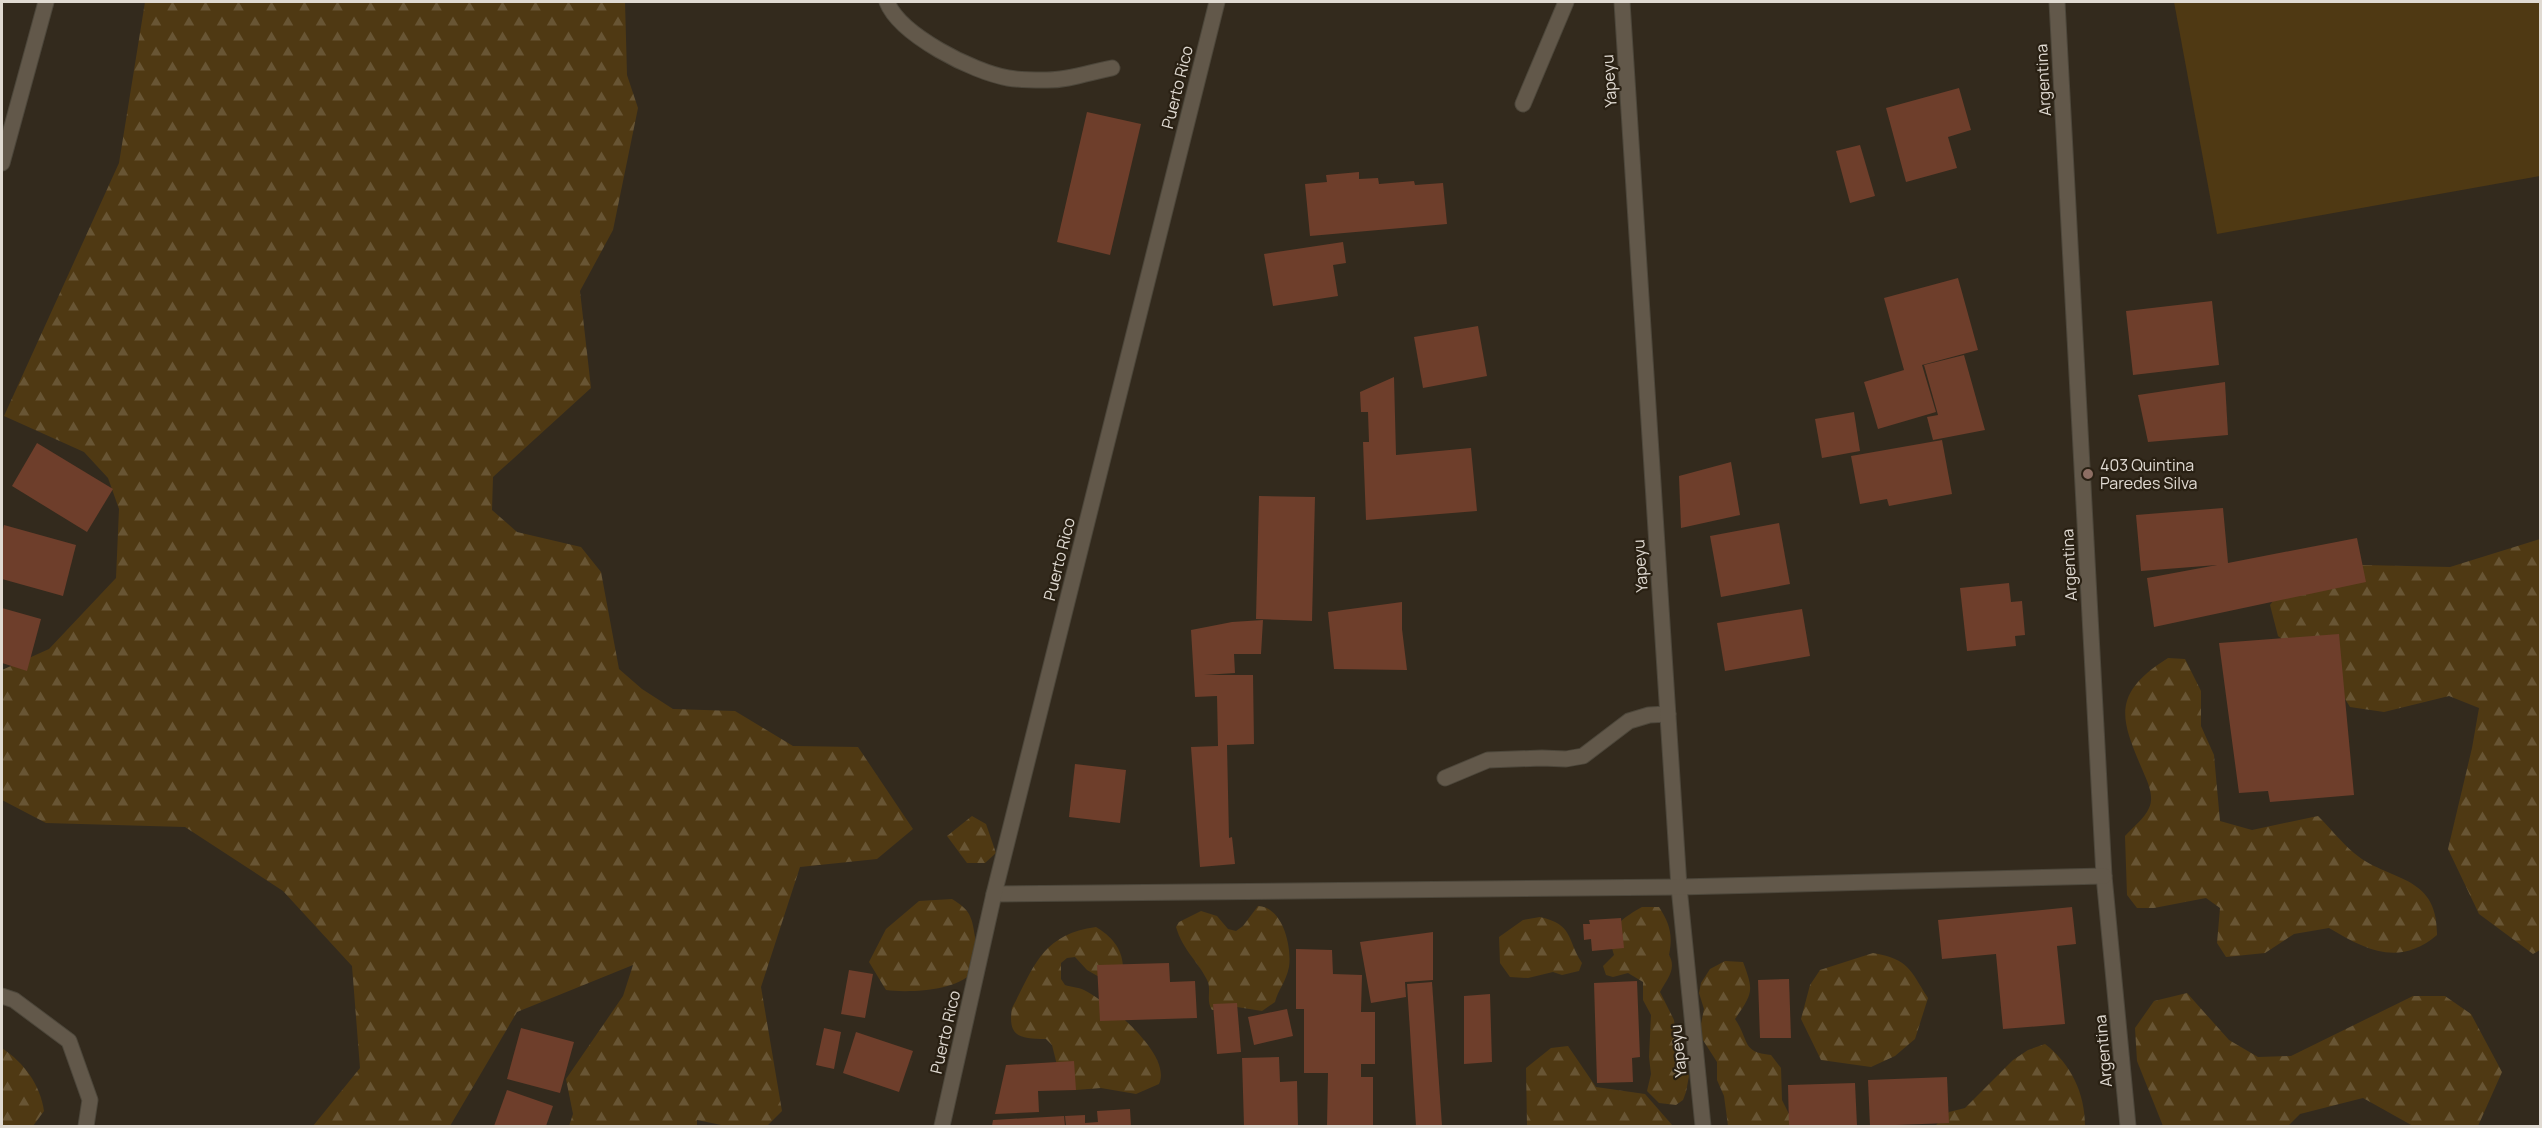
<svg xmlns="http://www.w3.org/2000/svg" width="2542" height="1128" viewBox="0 0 2542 1128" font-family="Manrope,sans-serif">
<defs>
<pattern id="forest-firs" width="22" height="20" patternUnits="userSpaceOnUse" patternTransform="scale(1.5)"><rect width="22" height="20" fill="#4f3913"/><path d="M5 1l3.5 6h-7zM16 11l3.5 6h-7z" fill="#685534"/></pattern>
</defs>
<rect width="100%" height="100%" fill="#332a1d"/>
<g fill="url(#forest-firs)">
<path d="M145 2H625L627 75 638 108 613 230 580 291 591 388 493 477 492 510 517 532 581 547 601 572 619 669 642 689 673 709 735 711 793 746 858 747 913 829 877 859 800 867 761 987 782 1111 767 1126H726L697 1120V1126H569L573 1114 566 1079 623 996 633 965 517 1012 450 1126H313L360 1068 352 966 283 891 185 827 46 823 2 800V670L49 649 116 578 119 509 108 478 84 452 4 416 119 163Z"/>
<path d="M2540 539V950L2533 954 2479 914 2448 849 2472 748 2479 708 2449 696 2384 712 2350 707 2332 678 2278 636 2270 605 2290 577 2319 564 2450 567Z"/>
<path d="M2168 658 2185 659 2201 691V726L2214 755 2220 821 2252 830 2318 816C2330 828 2341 842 2354 853 2388 882 2438 873 2437 935 2399 967 2366 950 2329 928L2294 934 2265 953 2226 957 2217 943 2220 908 2206 898 2154 908H2137L2127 895 2125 836C2132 828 2145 818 2149 808 2154 798 2149 785 2145 776 2121 720 2109 695 2168 658Z"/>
<path d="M972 816 986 824 996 853 985 863H967L947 836Z"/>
<path d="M952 899C970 910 972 916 975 937 976 949 979 963 971 973 957 991 907 993 886 990L869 962 886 929 919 901Z"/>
<path d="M1258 906C1283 907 1292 947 1289 967 1286 982 1278 990 1275 1002L1262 1011 1237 1007 1212 1010C1206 1001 1211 992 1208 982 1199 962 1183 951 1176 927L1179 922 1201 911 1217 916 1228 929 1236 931 1243 926Z"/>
<path d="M1642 907H1659C1670 924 1673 935 1669 955 1677 969 1667 979 1660 992L1674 1020 1678 1054 1689 1076 1686 1092 1683 1100 1676 1105 1659 1103 1647 1091 1651 1074 1649 1057 1651 1015 1643 1000V982L1628 973 1613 977 1606 975 1603 966 1614 955C1605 929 1621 919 1642 907Z"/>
<path d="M1540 917C1574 925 1566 938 1582 963L1579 971 1562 975 1553 972 1528 978 1510 977 1500 963 1499 937 1523 920Z"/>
<path d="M1096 927C1111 936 1122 948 1123 966L1101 978 1087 970 1075 957 1067 958 1061 963V979L1065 985C1071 987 1078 987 1084 990 1108 1002 1173 1055 1159 1084L1136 1094 1101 1088 1076 1090 1067 1085 1058 1069 1052 1045 1046 1039C1022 1038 1007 1039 1012 1008 1034 967 1042 934 1096 927Z"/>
<path d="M1873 953C1909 959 1910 970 1928 998L1915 1039 1895 1056 1871 1067 1821 1060 1801 1019 1810 985 1820 970Z"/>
<path d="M1725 961 1743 962C1754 991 1753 993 1735 1019 1750 1041 1741 1052 1771 1055L1781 1068 1782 1100 1793 1122V1126H1728L1724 1096 1717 1080V1062L1699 1034 1704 1009 1699 993 1701 983 1710 969Z"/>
<path d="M2187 993 2229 1040 2258 1057 2291 1056 2413 996H2445L2471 1014 2502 1072 2478 1126H2413L2363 1098 2300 1114 2288 1126H2163L2137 1061 2135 1028 2154 1001Z"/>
<path d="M2045 1044C2071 1064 2085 1093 2085 1126H1935L1949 1112 1965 1108 2013 1060 2028 1050Z"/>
<path d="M1568 1046 1596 1087 1645 1094 1673 1126H1527L1526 1068 1551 1048Z"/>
<path d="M2 1048C24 1063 40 1084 44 1111L33 1126H2Z"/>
</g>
<path fill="#4f3913" d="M2174 2H2540V176L2217 234Z"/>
<g fill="#6e3e2b">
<path d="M1959 88 1971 130 1948 137 1957 168 1906 182 1886 108Z"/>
<path d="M1087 112 1141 124 1110 255 1057 242Z"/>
<path d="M1860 145 1875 196 1850 203 1836 151Z"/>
<path d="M1359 172V179L1378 178 1379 184 1414 181 1415 185 1443 183 1447 224 1310 236 1305 184 1327 182 1326 175Z"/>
<path d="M1343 242 1346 263 1333 265 1338 296 1273 306 1264 254Z"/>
<path d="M1958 278 1978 350 1922 365 1936 412 1878 429 1864 382 1904 370 1884 298Z"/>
<path d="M2212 301 2219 365 2133 375 2126 311Z"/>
<path d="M1478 326 1487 376 1423 388 1414 337Z"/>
<path d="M1964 355 1985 430 1933 440 1927 417 1938 415 1924 365Z"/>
<path d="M1394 377 1396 455 1471 448 1477 511 1366 520 1363 442H1369L1368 412H1361L1360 392Z"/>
<path d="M2225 382 2228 435 2148 442 2138 395Z"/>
<path d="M1854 412 1860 451 1822 458 1815 419Z"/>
<path d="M1942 440 1952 494 1889 506 1887 499 1860 504 1851 456Z"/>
<path d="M37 443 113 489 87 532 12 486Z"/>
<path d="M1731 462 1740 515 1681 528 1679 476Z"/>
<path d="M1259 496 1315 497 1312 621 1256 619Z"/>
<path d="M2223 508 2228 563 2357 538 2366 582 2154 627 2147 578 2217 565 2141 571 2136 515Z"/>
<path d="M1779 523 1790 584 1721 597 1710 536Z"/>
<path d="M4 525 76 545 63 596 2 579V534Z"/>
<path d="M2009 583 2011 602 2022 601 2025 635 2015 636 2016 646 1967 651 1960 588Z"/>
<path d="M1402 602V629L1407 670 1334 669 1328 612Z"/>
<path d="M2 608 41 619 27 671 2 663Z"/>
<path d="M1802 609 1810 656 1725 671 1717 623Z"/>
<path d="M1263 620 1261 654H1234L1235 673 1204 675H1253L1254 744 1227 745 1229 838 1232 837 1235 864 1200 867 1191 747 1218 746 1217 696 1195 697 1191 630 1232 622Z"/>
<path d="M2339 634 2354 795 2270 802 2268 791 2239 793 2219 643Z"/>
<path d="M1075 764 1126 770 1120 823 1069 817Z"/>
<path d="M2072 907 2076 944 2057 946 2065 1024 2003 1029 1996 954 1942 959 1938 920Z"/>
<path d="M1621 918 1624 948 1592 951 1591 939 1584 940 1583 924H1590L1589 920Z"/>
<path d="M1433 932V980L1405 982 1406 997 1371 1003 1360 942Z"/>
<path d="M1296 949 1332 950 1333 974 1362 975 1361 1012H1375V1064H1361V1077H1373V1126H1327L1328 1073H1304V1009H1296Z"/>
<path d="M1169 963 1170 982 1195 981 1197 1018 1100 1021 1097 965Z"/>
<path d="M849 970 873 974 865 1018 841 1014Z"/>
<path d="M1789 979 1791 1038H1760L1758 980Z"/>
<path d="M1637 981 1640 1057 1632 1058 1633 1082 1597 1083 1594 983Z"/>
<path d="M1432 982 1442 1126H1416L1407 984Z"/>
<path d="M1490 994 1492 1062 1464 1064V996Z"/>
<path d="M1237 1003 1241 1052 1217 1054 1213 1004Z"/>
<path d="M1287 1009 1293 1036 1254 1045 1248 1017Z"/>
<path d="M521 1028 574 1042 560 1093 507 1079Z"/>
<path d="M824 1028 841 1032 834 1069 816 1065Z"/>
<path d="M856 1032 913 1051 899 1092 843 1073Z"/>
<path d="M1279 1057 1280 1082 1297 1081 1298 1126H1244L1242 1058Z"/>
<path d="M1074 1061 1076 1090 1038 1091 1039 1112 995 1114 1006 1065Z"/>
<path d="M1947 1077 1949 1123 1870 1126 1868 1080Z"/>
<path d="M1855 1083 1857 1126H1789L1788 1085Z"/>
<path d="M507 1090 553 1106 546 1126H494Z"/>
<path d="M1130 1109 1131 1126H1066L1065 1116 1085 1115V1123L1098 1122 1097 1111Z"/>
<path d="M1064 1116 1065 1126H992L993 1120Z"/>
</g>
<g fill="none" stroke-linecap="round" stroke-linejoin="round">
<defs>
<g id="service">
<path d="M887 2C900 35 973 72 1008 78 1019 80 1033 80 1044 80 1066 81 1091 72 1112 68"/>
<path d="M1523 104 1566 2"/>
<path d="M1445 778 1488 760 1542 758 1566 759 1583 756 1629 721 1649 715 1668 714"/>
<path d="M2 996 14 1000 69 1041 90 1100 86 1126"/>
</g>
<g id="minor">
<path d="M1622 2 1679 887 1703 1126"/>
<path d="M2057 2 2104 876 2128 1126"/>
<path d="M2 163 46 2"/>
<path d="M994 894 1679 887 2104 876"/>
<path d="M942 1126 994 894 1217 2"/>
</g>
</defs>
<use href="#service" stroke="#4d473b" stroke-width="17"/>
<use href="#minor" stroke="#4d473b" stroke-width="17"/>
<use href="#service" stroke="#62584a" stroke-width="15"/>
<use href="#minor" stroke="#62584a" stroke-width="15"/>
</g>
<circle fill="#8d6e63" stroke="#292013" stroke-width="2" cx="2088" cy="474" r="6"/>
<g text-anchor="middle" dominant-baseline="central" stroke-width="4.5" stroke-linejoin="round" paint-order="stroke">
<g font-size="16" fill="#e0dad2" stroke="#292013">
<text transform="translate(2043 80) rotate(-93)">Argentina</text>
<text transform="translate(1609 81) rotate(-94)">Yapeyu</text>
<text transform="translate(1177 87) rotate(-76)">Puerto Rico</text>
<text transform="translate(1059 559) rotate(-76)">Puerto Rico</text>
<text transform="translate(2069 565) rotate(-93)">Argentina</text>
<text transform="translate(1640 566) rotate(-94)">Yapeyu</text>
<text transform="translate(945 1032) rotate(-77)">Puerto Rico</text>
<text transform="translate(1678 1051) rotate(-96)">Yapeyu</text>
<text transform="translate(2103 1051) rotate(-95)">Argentina</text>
</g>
<g font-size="16" fill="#e0dad2" stroke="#292013" text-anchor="start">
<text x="2100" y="465">403 Quintina<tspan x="2100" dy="18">Paredes Silva</tspan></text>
</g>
</g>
<rect width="2542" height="1128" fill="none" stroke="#e0dad2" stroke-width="6"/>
</svg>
